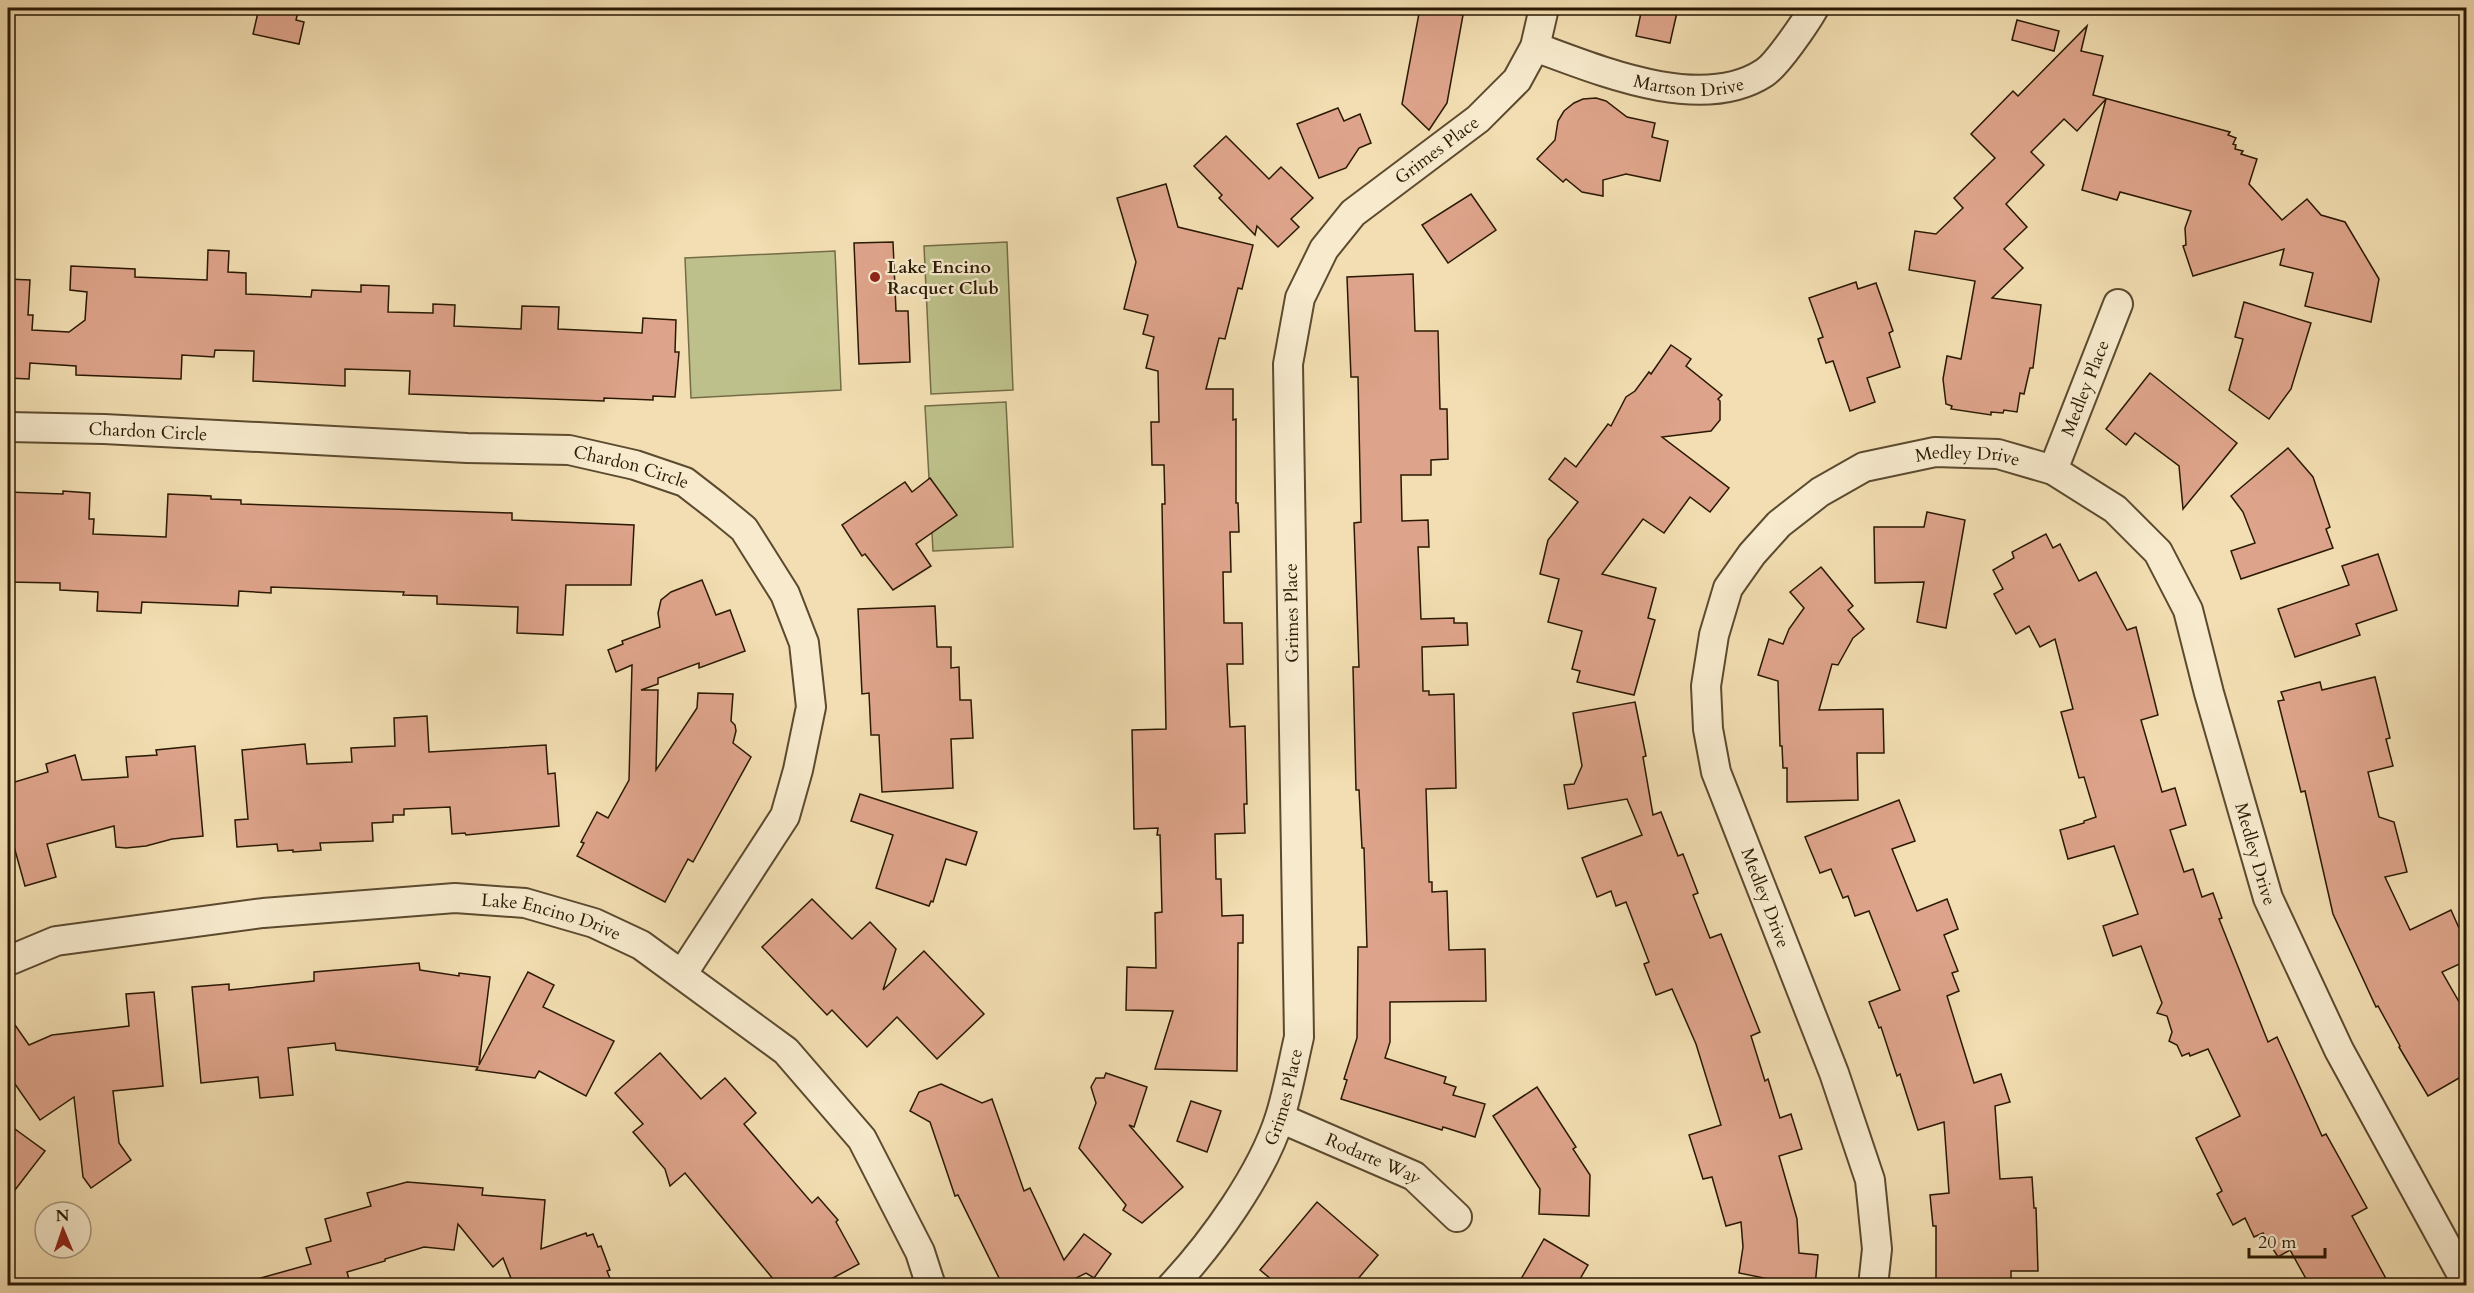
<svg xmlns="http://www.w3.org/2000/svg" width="2474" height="1293" viewBox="0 0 2474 1293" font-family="Cardo,serif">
<rect width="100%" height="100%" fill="#f2deb2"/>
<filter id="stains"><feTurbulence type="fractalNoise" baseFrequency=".00333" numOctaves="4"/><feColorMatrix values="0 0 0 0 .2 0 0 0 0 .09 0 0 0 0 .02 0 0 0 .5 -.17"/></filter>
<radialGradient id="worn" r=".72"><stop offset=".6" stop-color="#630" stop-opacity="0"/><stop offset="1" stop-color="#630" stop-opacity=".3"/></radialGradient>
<g fill="#bdc08a" stroke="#746c46" stroke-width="1.5">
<path d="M1007 242 1013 390 931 394 924 246Z"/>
<path d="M835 251 841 390 691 398 685 258Z"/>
<path d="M1006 402 1013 547 933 551 925 406Z"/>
</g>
<g fill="#dea48b" stroke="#2a1903" stroke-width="1.5">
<path d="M259 8H299L296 20 304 22 299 44 253 34Z"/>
<path d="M1420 8 1463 15 1447 103 1429 130 1402 104Z"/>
<path d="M1642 8H1678L1670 43 1636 36Z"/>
<path d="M2017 20 2059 31 2054 51 2012 40Z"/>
<path d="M2087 26 2081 51 2103 56 2093 95 2230 132 2228 135 2236 138 2233 144 2236 145 2235 149 2243 151 2241 154 2257 159 2249 184 2282 220 2307 199 2321 215 2345 222 2379 279 2371 322 2305 306 2313 273 2280 265 2284 249 2193 276 2183 246 2186 245 2185 228 2191 211 2120 192 2117 200 2082 190 2106 99 2077 131 2064 119 2031 152 2044 165 2006 204 2027 227 2004 249 2023 268 1992 298 2041 305 2033 368H2030L2024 394 2020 393 2017 412 2004 410 2003 413 1991 412V415L1951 409 1952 406 1946 404 1943 379 1947 356 1961 359 1975 281 1909 270 1915 231 1936 234 1963 208 1954 198 1995 158 1971 134 2013 91 2018 96Z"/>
<path d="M1596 98 1606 101 1627 117 1655 123 1652 137 1668 141 1660 181 1626 174 1603 180V196L1582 192 1566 179 1563 182 1537 159 1555 140 1558 121 1564 111 1574 103 1583 99Z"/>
<path d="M1338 108 1344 121 1360 114 1371 143 1359 148 1346 168 1319 178 1297 124Z"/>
<path d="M1226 136 1269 179 1281 167 1313 198 1291 219 1299 227 1278 247 1257 226 1255 235 1219 198 1222 195 1194 166Z"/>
<path d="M1166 184 1178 227 1253 245 1242 289 1238 288 1225 339 1219 338 1206 389H1233V420L1236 419V503H1238L1239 532H1230L1231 572H1223L1224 623H1242L1243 664H1227L1230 727 1245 726 1247 804H1244L1245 833 1215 834 1216 879H1221L1222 916 1243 915V943H1238L1237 1071 1155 1069 1173 1011 1126 1010 1127 967 1156 968 1155 913 1162 912 1160 835H1157L1158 828 1134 829 1132 730 1166 729 1162 504H1165L1164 465H1152L1151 422H1159L1158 371 1146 368 1154 337 1143 334 1148 315 1124 309 1136 262 1117 198Z"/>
<path d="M1471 194 1496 230 1448 263 1422 225Z"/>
<path d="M893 242 896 311H908L910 362 859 364 854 243Z"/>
<path d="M208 250 229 251 228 272 246 273V294L311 297 312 290 361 292V285L389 286 388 312 433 313V304L455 305 454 326 521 329 522 306 559 307 558 329 642 333 643 318 676 320 675 352H679L675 397 653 396V400L604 398V401L409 394 410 371 345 369V386L253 381 254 351 215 350 214 357 182 355 181 379 76 375V366L30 363 29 379 8 378V279L30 280 28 315H33L32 330 69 332 85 320 87 292 70 290 71 266 135 269V277L207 280Z"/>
<path d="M1413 274 1415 331H1438L1440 409H1447L1448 459 1431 460V475H1401L1402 521 1428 520 1429 547H1418L1421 619 1454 618V623H1467L1468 645 1422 647 1423 691H1429V695L1454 694 1456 788 1426 789 1429 882H1432V892L1447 891 1449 950 1485 949 1486 1001 1390 1002V1042L1385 1058 1446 1077 1444 1083 1456 1087 1453 1095 1485 1104 1475 1137 1443 1127 1442 1130 1341 1099 1347 1080 1344 1079 1357 1038 1358 947H1367L1364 848H1362L1359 790H1356L1353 667H1359L1354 523 1361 522 1358 377H1351L1347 277Z"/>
<path d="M1856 282 1858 289 1876 283 1893 331 1889 333 1900 367 1867 378 1875 402 1850 411 1833 361 1826 363 1818 339 1823 337 1809 298Z"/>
<path d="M2244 302 2311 323 2291 389 2269 419 2229 390 2243 339 2235 337Z"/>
<path d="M1671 345 1691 359 1686 366 1722 395 1718 399 1720 401V420L1711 431 1662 437 1729 488 1710 512 1690 497 1664 533 1643 519 1602 574 1656 588 1648 618 1655 620 1634 695 1577 682 1580 671 1572 669 1582 631 1548 622 1559 579 1540 574 1548 540 1578 502 1549 479 1565 458 1576 467 1608 424 1611 426 1626 397 1635 391 1649 372 1651 374Z"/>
<path d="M2150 373 2237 443 2183 509 2179 466 2135 433 2126 445 2106 429Z"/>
<path d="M2288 448 2313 477 2330 527 2326 529 2333 548 2241 579 2231 551 2255 543 2243 512 2231 496Z"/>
<path d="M930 478 957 515 916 544 931 566 893 590 865 554 862 556 842 525 905 482 912 492Z"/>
<path d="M63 491 90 493 89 519H94L93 534 166 537 168 494 211 496V499L241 500V504L512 513V520L634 525 631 585H566L563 635 517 633 518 607 437 604V596L403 595 404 592 271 587V593L239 591 238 606 142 602 141 613 97 611 98 592 60 590V583L8 582V492L63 494Z"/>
<path d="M1927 512 1965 520 1946 628 1917 622 1924 582 1875 583 1874 527H1924Z"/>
<path d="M2046 534 2053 548 2060 544 2079 581 2096 572 2127 630 2136 627 2158 715 2141 720 2162 792 2175 788 2186 825 2170 830 2184 872 2193 869 2202 897 2213 893 2222 918 2219 919 2268 1042 2277 1037 2322 1136 2326 1134 2367 1208 2352 1216 2390 1286H2310L2290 1250 2278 1257 2263 1233 2254 1237 2245 1218 2233 1225 2217 1194 2222 1191 2196 1138 2240 1116 2208 1049 2190 1056 2189 1053 2182 1056 2177 1045 2169 1041 2172 1032 2167 1016 2157 1013 2162 1003 2141 946 2113 956 2103 926 2138 914 2114 846 2068 859 2060 830 2084 823V821L2096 817 2084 777 2079 778 2061 712 2073 709 2055 639 2040 647 2029 626 2016 634 1994 594 2003 589 1993 570 2014 558 2012 552Z"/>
<path d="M2378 554 2397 610 2356 624 2360 635 2295 657 2278 609 2349 585 2342 566Z"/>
<path d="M1821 567 1853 606 1848 610 1864 629 1853 638 1838 665 1832 664 1819 710 1883 709 1884 753H1857L1858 800 1787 802V768H1783L1782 746H1780L1778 681 1758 675 1769 639 1783 644 1789 629 1804 608 1790 592Z"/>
<path d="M702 580 716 615 730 610 745 651 699 668V663L658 678V684L641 690H658L656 770 697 708 698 693 733 694 731 721 735 725 736 731 733 743 751 757 693 862 688 859 665 902 577 856 584 843 581 842 597 812 608 818 629 780 632 665 616 672 608 650 623 644 622 641 660 627 658 613 661 600 671 592Z"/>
<path d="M935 606 937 647H951V668L959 667 960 700H971L973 738 951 739 953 788 882 792 879 735H871L869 693 862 694 858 609Z"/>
<path d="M2375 677 2390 738 2386 739 2393 766 2368 772 2379 817 2394 822 2407 872 2385 877 2410 930 2451 910 2459 928 2466 932V961L2442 972 2466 1014V1074L2428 1096 2399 1047 2400 1046 2378 1006 2376 1007 2333 914 2305 791 2301 792 2278 701 2284 700 2281 692 2320 682 2322 690Z"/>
<path d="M1635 702 1646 756 1643 757 1653 815 1661 812 1678 856 1683 854 1698 893 1693 895 1710 938 1721 934 1760 1032 1751 1036 1765 1081 1768 1079 1780 1118 1791 1114 1802 1149 1779 1156 1797 1219 1799 1253 1818 1255 1815 1286H1786L1773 1283 1774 1280 1739 1273 1743 1247 1741 1222 1726 1226 1712 1177 1703 1179 1689 1135 1721 1125 1696 1044 1672 989 1656 995 1644 964 1649 962 1626 902 1616 906 1611 891 1597 897 1582 858 1642 835 1627 799 1568 809 1564 785 1574 784 1582 766 1573 713Z"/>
<path d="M427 716 429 752 546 745 548 774 555 773 559 826 466 835 465 833 452 834 450 807 404 809V815H393V822L372 823 373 841 320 843 321 850 293 852V850L278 851 277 844 237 847 235 820 248 819 242 750 305 744 307 764 352 762 351 748 395 746 394 718Z"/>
<path d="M195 746 203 836 172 839 146 846 126 848 116 847 114 826 47 844 56 877 25 886 8 825V784L48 772 46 764 75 755 82 780 128 777 126 757 157 755 156 750Z"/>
<path d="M860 794 977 832 966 865 946 859 933 902 931 901 929 906 876 888 893 835 851 821Z"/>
<path d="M1899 800 1915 841 1892 849 1917 911 1947 899 1958 929 1944 935 1958 971 1952 973 1959 991 1947 996 1974 1083 2001 1074 2010 1102 1995 1106 2000 1179 2032 1177 2034 1208H2036L2038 1271H2011V1286H1936V1226H1933L1930 1195 1949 1193 1944 1122 1918 1130 1900 1074 1897 1076 1881 1027 1879 1028 1869 1002 1900 990 1869 911 1855 916 1848 896 1843 898 1831 869 1820 873 1805 837Z"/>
<path d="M812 899 852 939 870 922 896 949 883 990 924 951 984 1014 937 1059 897 1017 867 1047 832 1010 827 1015 762 947Z"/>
<path d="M419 963 420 970 459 976V973L490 977 479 1065 528 972 554 985 543 1007 614 1041 586 1096 539 1071 535 1078 476 1070 478 1067 336 1050 335 1043 288 1048 293 1095 260 1098 258 1077 201 1083 192 987 229 984V990L314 981V972Z"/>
<path d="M154 992 163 1086 113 1091 119 1143 131 1160 91 1188 83 1177 74 1097 40 1120 8 1074V1015L29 1045 52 1035 129 1026 126 994Z"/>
<path d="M660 1053 701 1099 725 1078 756 1113 744 1124 812 1203 818 1197 838 1220 836 1222 859 1264 818 1286H779L685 1173 670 1186 665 1169 633 1132 643 1124 615 1093Z"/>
<path d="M1106 1073 1147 1087 1134 1127 1129 1125 1183 1187 1142 1223 1123 1210 1126 1205 1079 1148 1096 1103 1091 1087 1096 1078H1104Z"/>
<path d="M941 1084 982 1103 992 1099 1024 1191 1030 1188 1064 1260 1084 1234 1111 1254 1094 1278 1086 1273 1060 1286H1003L958 1195 955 1196 930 1122 910 1111 919 1092Z"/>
<path d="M1537 1087 1576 1147 1573 1149 1590 1175 1589 1216 1539 1214 1540 1189 1493 1116Z"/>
<path d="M1191 1101 1221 1111 1207 1152 1177 1141Z"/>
<path d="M8 1124 45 1151 8 1199Z"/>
<path d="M407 1182 483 1188 482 1195 545 1200 541 1249 586 1233 587 1236 593 1234 598 1247 601 1246 610 1270 607 1271 613 1286H514L503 1258 493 1267 458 1224 454 1250 424 1247 385 1259V1261L347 1272 351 1286H258L257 1279 311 1264 306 1248 331 1241 325 1219 371 1206 367 1193Z"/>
<path d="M1317 1202 1378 1255 1352 1286H1279L1260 1270Z"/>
<path d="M1544 1239 1588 1265 1576 1286H1517Z"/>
</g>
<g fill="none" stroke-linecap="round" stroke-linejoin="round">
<defs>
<g id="street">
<path id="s1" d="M1535 47C1598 70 1701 114 1764 73 1777 65 1806 22 1814 8"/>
<path id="s2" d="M8 427 104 429 467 448 569 450 635 465 685 482 716 506 744 529 785 594 804 643 811 707 798 770 785 816 683 973"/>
<path id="s3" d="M2053 470 2118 304"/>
<path id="s4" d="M8 961 56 941 263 913 455 898 525 903 594 923 641 945 786 1051 862 1139 920 1252 931 1286"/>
<path id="s5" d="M1280 1118 1414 1176 1457 1217"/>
<path id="s6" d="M1172 1286C1213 1242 1262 1174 1280 1117 1288 1091 1293 1063 1299 1037L1288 364 1300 298 1324 249 1353 213 1478 119 1517 80 1535 47 1544 8"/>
<path id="s7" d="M1873 1286 1877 1249 1870 1180 1834 1073 1716 772 1708 729 1706 686 1714 635 1728 588 1752 554 1779 524 1820 492 1864 467 1935 452 1998 454 2053 470 2115 509 2158 552 2188 610 2209 693 2268 898 2339 1050 2466 1282"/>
</g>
</defs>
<use href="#street" stroke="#5c4a2f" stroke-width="32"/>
<use href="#street" stroke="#f7eacd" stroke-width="28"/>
</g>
<circle fill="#8f2418" stroke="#f7eacd" stroke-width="2" cx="875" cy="277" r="6"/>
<g text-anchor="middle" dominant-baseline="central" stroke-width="4.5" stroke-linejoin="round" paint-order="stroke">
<g font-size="18" fill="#2a1903" stroke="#f7eacd">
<text stroke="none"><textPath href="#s1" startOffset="160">Martson Drive</textPath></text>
<text stroke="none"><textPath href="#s6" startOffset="1230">Grimes Place</textPath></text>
<text stroke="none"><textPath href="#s3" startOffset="88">Medley Place</textPath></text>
<text stroke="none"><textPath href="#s2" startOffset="140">Chardon Circle</textPath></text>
<text stroke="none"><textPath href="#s7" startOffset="1020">Medley Drive</textPath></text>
<text stroke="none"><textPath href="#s2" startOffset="626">Chardon Circle</textPath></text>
<text transform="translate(1292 613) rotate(-91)">Grimes Place</text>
<text stroke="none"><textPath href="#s7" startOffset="1560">Medley Drive</textPath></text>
<text transform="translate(1765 898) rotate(69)">Medley Drive</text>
<text stroke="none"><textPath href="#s4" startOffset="552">Lake Encino Drive</textPath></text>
<text stroke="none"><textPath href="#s6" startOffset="222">Grimes Place</textPath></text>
<text stroke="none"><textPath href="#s5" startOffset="102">Rodarte Way</textPath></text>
</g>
<g font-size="18" font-weight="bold" fill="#2a1903" stroke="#f7eacd" text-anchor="start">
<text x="887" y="267">Lake Encino<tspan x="887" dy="21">Racquet Club</tspan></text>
</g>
</g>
<rect width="2474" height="1293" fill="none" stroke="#f2deb2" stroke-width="30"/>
<rect x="9" y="9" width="2456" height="1275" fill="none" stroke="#2a1903" stroke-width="3"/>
<rect x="15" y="15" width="2444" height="1263" fill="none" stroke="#2a1903" stroke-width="1.5"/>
<g transform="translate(63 1230) rotate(358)"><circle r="28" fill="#f7eacd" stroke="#a5967c" stroke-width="1.5"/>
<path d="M0-4.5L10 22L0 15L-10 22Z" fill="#8f2418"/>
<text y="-9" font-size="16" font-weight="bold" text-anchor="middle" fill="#2a1903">N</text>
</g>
<path d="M2249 1248v9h76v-9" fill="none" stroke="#2a1903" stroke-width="3"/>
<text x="2258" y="1248" font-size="18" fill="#2a1903" stroke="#f7eacd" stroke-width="4.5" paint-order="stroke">20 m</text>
<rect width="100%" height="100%" filter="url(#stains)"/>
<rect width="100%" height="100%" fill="url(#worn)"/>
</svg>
